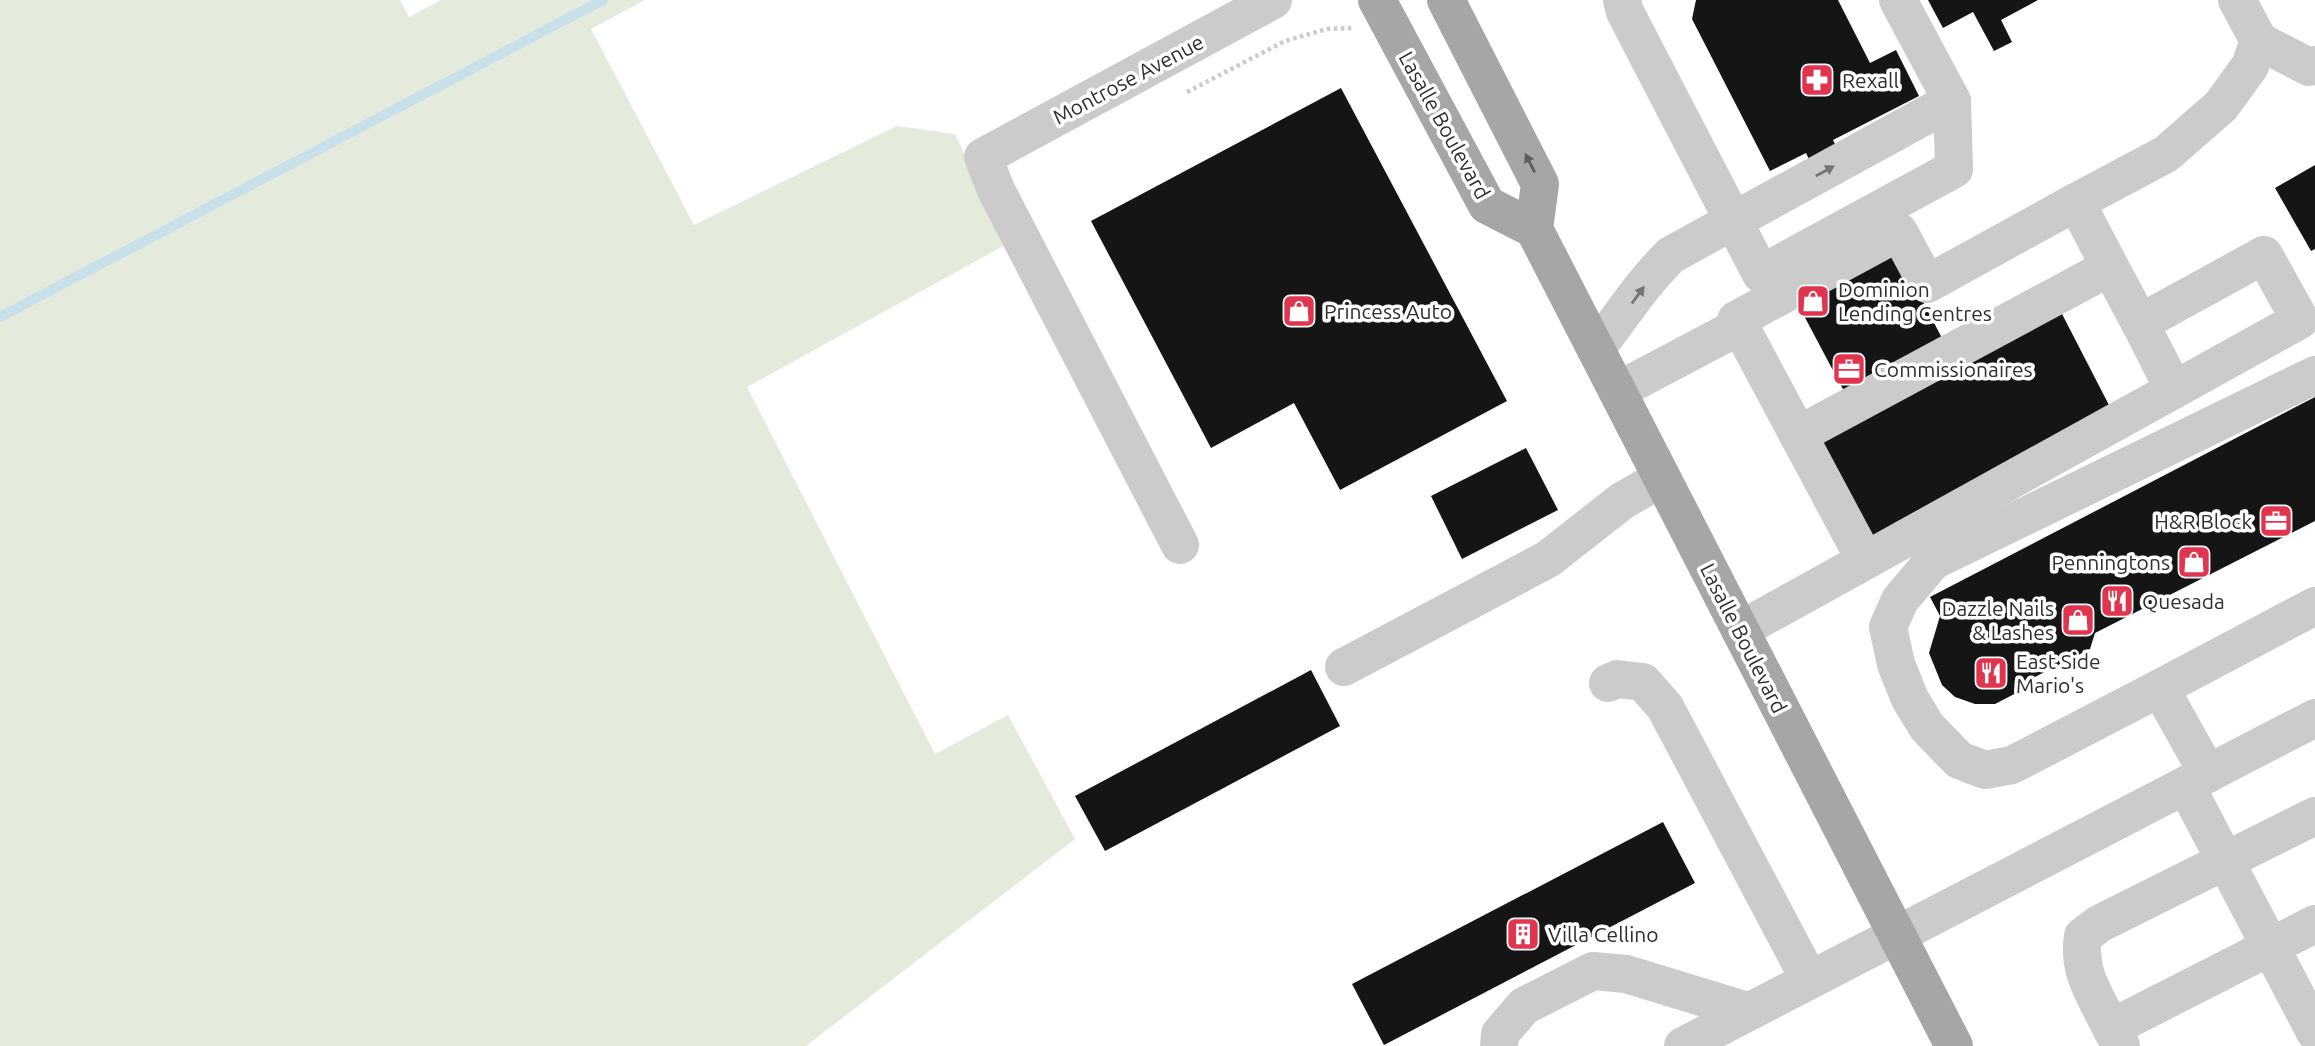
<svg xmlns="http://www.w3.org/2000/svg" width="2315" height="1046" viewBox="0 0 2315 1046" font-family="Ubuntu,sans-serif">
<rect width="100%" height="100%" fill="#fff"/>
<path fill="#e5ebdc" d="M0 0H400L409 17 441 0H645L591 29 694 225 897 126 955 134 1007 244 747 387 935 754 1008 715 1075 839 806 1046H0Z"/>
<g fill="none" stroke-linecap="round" stroke-linejoin="round">
<path stroke="#c8e0ea" stroke-width="10" d="M0 317 603 0"/>
</g>
<g fill="#151515">
<path d="M1696 0H1838L1870 63 1896 50 1919 96 1833 140 1850 175 1823 188 1806 153 1770 171 1692 19Z"/>
<path d="M1928 0H2038L2001 20 2012 42 1994 51 1973 12 1943 28Z"/>
<path d="M1341 88 1507 401 1340 490 1294 403 1211 448 1091 221Z"/>
<path d="M2315 165V249L2311 251 2275 188Z"/>
<path d="M1893 244 1944 342 1845 393 1793 295Z"/>
<path d="M2061 312 2111 409 1870 537 1819 440Z"/>
<path d="M2315 397V521L2095 633 2090 649 2021 684 2024 689 1995 704H1975L1955 697 1942 685 1929 653 1940 616 1930 597Z"/>
<path d="M1526 448 1558 510 1462 559 1431 496Z"/>
<path d="M1311 670 1340 726 1105 851 1075 796Z"/>
<path d="M1663 822 1695 883 1384 1045 1352 984Z"/>
</g>
<g fill="none" stroke-linecap="round" stroke-linejoin="round">
<path stroke="#cbcbcb" stroke-width="4.5" stroke-dasharray="3.5 3.5" stroke-linecap="butt" d="M1187 92 1285 41 1327 29 1353 28"/>
<g stroke="#cbcbcb" stroke-width="38">
<path d="M1622 0 1625 12 1761 274 1954 169 1952 101 1898 0"/>
<path d="M2237 0 2259 41 2309 67 2315 65"/>
<path d="M2076 202 2166 154 2221 106 2250 66 2259 41"/>
<path d="M2110 267 2140 323"/>
<path d="M1740 326 1736 320 1899 232 1927 284 2076 202 2110 267 1798 435"/>
<path d="M1596 349C1620 318 1643 282 1671 255L1952 101"/>
<path d="M1617 391 1740 326 1865 560"/>
<path d="M1180 545 996 190 983 157 1273 0"/>
<path d="M1740 630 2300 320 2264 255 2140 323 2174 390"/>
<path d="M1344 667 1548 559 1622 501 1662 478"/>
<path d="M1608 683 1617 679 1643 682 1665 707 1809 979"/>
<path d="M2160 688 2012 765 1985 770 1959 760 1927 727 1910 699 1896 664 1888 627 1900 600 1933 561 2315 375"/>
<path d="M2208 774 2160 688 2315 606"/>
<path d="M2186 786 2315 1032"/>
<path d="M2111 1028C2096 996 2077 973 2083 936L2099 924 2315 816"/>
<path d="M1499 1046 1500 1034 1524 1006 1593 971 1626 974 1747 1011"/>
<path d="M1683 1046 2315 718"/>
<path d="M2121 1046 2111 1028 2315 924"/>
</g>
<g stroke="#a6a6a6" stroke-width="38">
<path d="M1377 0 1487 205 1534 229"/>
<path d="M1446 0 1540 184 1534 229 1954 1046"/>
</g>
</g>
<defs><path id="oneway-solid" d="M-6-.8H1V-3.2L6.5 0L1 3.2V.8H-6Z" transform="scale(1.75)"/></defs>
<use fill="#5e5e5e" href="#oneway-solid" transform="translate(1530 163) rotate(-117)"/>
<g fill="#757575">
<use href="#oneway-solid" transform="translate(1825 171) rotate(-29)"/>
<use href="#oneway-solid" transform="translate(1638 295) rotate(-54)"/>
</g>
<defs>
<symbol id="pharmacy-square" viewBox="-11 -11 22 22"><rect x="-9" y="-9" width="18" height="18" rx="4" fill="#e0354e" stroke="#fff"/><path d="M-2-6h4v4h4v4h-4v4h-4v-4h-4v-4h4Z" fill="#fff"/></symbol>
<symbol id="shop-square" viewBox="-11 -11 22 22"><rect x="-9" y="-9" width="18" height="18" rx="4" fill="#e0354e" stroke="#fff"/><path d="M-5-2.5h2.3a2.7 3.5 0 0 1 5.4 0H5L5.5 6h-11ZM-1.5-2.5h3a1.5 2.3 0 0 0-3 0Z" fill="#fff"/></symbol>
<symbol id="office-square" viewBox="-11 -11 22 22"><rect x="-9" y="-9" width="18" height="18" rx="4" fill="#e0354e" stroke="#fff"/><path d="M-6-3h4V-5.5h4V-3h4V5H-6ZM-1-4.5V-3h2v-1.5ZM-6 0V1H6V0Z" fill="#fff"/></symbol>
<symbol id="restaurant-square" viewBox="-11 -11 22 22"><rect x="-9" y="-9" width="18" height="18" rx="4" fill="#e0354e" stroke="#fff"/><path d="M-5-6h1v4h1v-4h1v4h1v-4h1v5L-1.5 .5V6h-2V.5L-5-1ZM5-6V6H3V1.5H1.5Q1.5-4 5-6Z" fill="#fff"/></symbol>
<symbol id="building-square" viewBox="-11 -11 22 22"><rect x="-9" y="-9" width="18" height="18" rx="4" fill="#e0354e" stroke="#fff"/><path d="M-4-6H4V6H1V3H-1V6H-4ZM-2.5-4.3h1.7v1.8h-1.7ZM.8-4.3h1.7v1.8H.8ZM-2.5-1h1.7V.8h-1.7ZM.8-1h1.7V.8H.8Z" fill="#fff"/></symbol>
</defs>
<g fill-rule="evenodd">
<use href="#pharmacy-square" x="1798" y="61" width="38" height="38"/>
<use href="#shop-square" x="1794" y="282" width="38" height="38"/>
<use href="#shop-square" x="1280" y="292" width="38" height="38"/>
<use href="#office-square" x="1830" y="350" width="38" height="38"/>
<use href="#office-square" x="2257" y="502" width="38" height="38"/>
<use href="#shop-square" x="2175" y="543" width="38" height="38"/>
<use href="#restaurant-square" x="2098" y="582" width="38" height="38"/>
<use href="#shop-square" x="2059" y="601" width="38" height="38"/>
<use href="#restaurant-square" x="1972" y="654" width="38" height="38"/>
<use href="#building-square" x="1504" y="915" width="38" height="38"/>
</g>
<g text-anchor="middle" dominant-baseline="central" stroke-width="7" stroke-linejoin="round" paint-order="stroke">
<g font-size="21" fill="#2e2e2e" stroke="#fff">
<text transform="translate(1128 79) rotate(-28)">Montrose Avenue</text>
<text transform="translate(1445 125) rotate(61)">Lasalle Boulevard</text>
<text transform="translate(1744 638) rotate(63)">Lasalle Boulevard</text>
</g>
<g font-size="21" fill="#2e2e2e" stroke="#fff" text-anchor="start">
<text x="1842" y="80">Rexall</text>
<text x="1838" y="289">Dominion<tspan x="1838" dy="24">Lending Centres</tspan></text>
<text x="1324" y="311">Princess Auto</text>
<text x="1874" y="369">Commissionaires</text>
<text x="2252" y="521" text-anchor="end">H&amp;R Block</text>
<text x="2170" y="562" text-anchor="end">Penningtons</text>
<text x="2142" y="601">Quesada</text>
<text x="2054" y="608" text-anchor="end">Dazzle Nails<tspan x="2054" dy="24">&amp; Lashes</tspan></text>
<text x="2016" y="661">East Side<tspan x="2016" dy="24">Mario's</tspan></text>
<text x="1548" y="934">Villa Cellino</text>
</g>
</g>
</svg>
